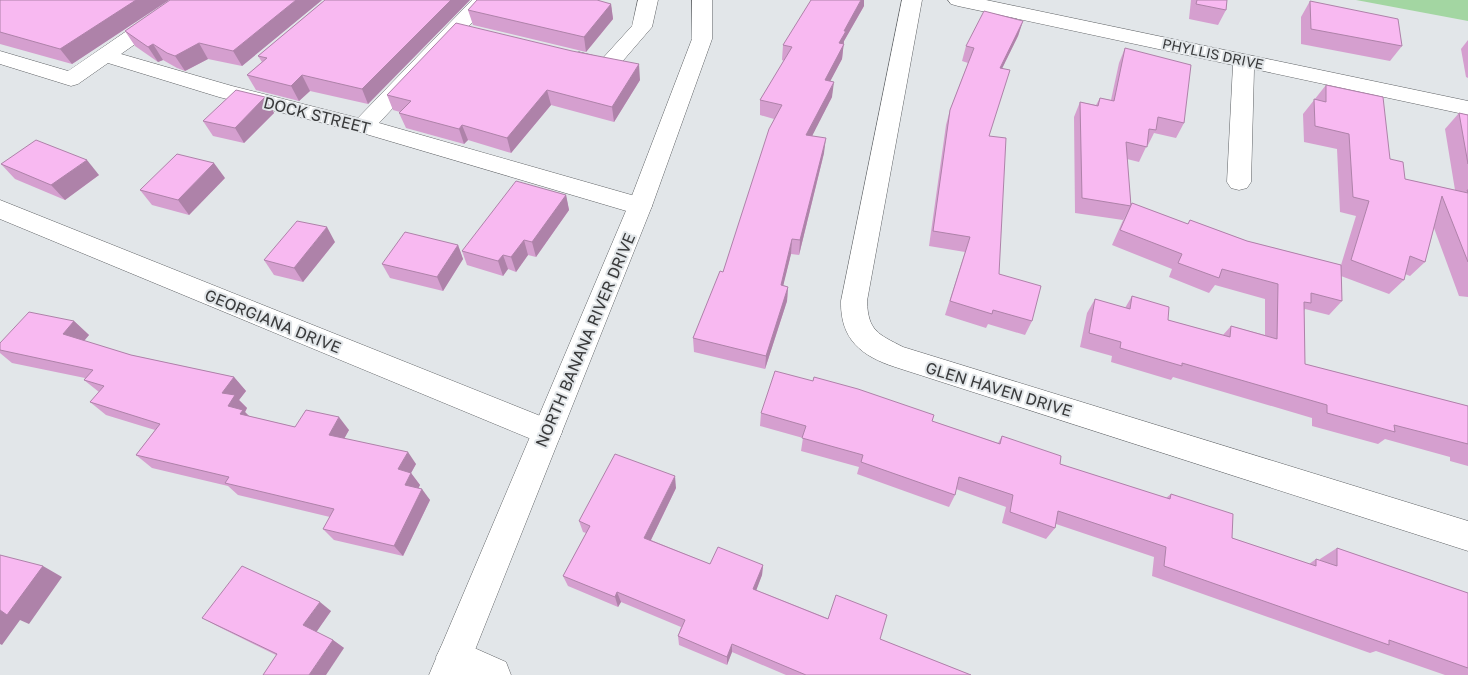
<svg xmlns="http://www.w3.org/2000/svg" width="1468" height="675" font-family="'Golos Text',sans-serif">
<rect width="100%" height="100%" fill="#e2e6e9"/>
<polygon fill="#a3d6a2" points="1356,0 1468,0 1468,21"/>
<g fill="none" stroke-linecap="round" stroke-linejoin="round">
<defs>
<g id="minor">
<polygon points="172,0 195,0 192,4 121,54 232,86 358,118 472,0 493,0 379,123 649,200 652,206 649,212 640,215 359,132 219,97 108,63 78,84 71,86 0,64 0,51 68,71"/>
<polygon points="638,0 658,0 652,27 615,70 608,71 572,62 569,58 572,54 579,52 603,58 632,26"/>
<path d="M902,0h20l-55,301c1,30 11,33 36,46l565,174v30l-573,-184c-34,-11 -55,-28 -54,-66z"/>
<polygon points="948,0 986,0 1468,101 1468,115 1254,69 1251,182 1247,188 1239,190 1231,188 1227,182 1233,65 958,6 951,4"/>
<polygon points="0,200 558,423 562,432 558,441 547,445 536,441 0,219"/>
<polygon points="454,639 506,662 511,675 453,675 442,669 436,657 442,645"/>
</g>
<polygon id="tertiary" points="692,0 712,0 712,39 652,206 465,675 429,675 628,206 692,39"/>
</defs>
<use href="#minor" stroke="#606366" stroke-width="1"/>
<use href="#tertiary" stroke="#606366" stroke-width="1"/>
<use href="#minor" fill="#fff" fill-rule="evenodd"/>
<use href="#tertiary" fill="#fff" fill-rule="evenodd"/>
</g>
<g fill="#d59fcf">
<polygon points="0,0 169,0 72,64 0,44"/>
<polygon points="322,0 242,66 208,59 185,71 177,68 163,60 158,62 135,46 125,31"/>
<polygon points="325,0 470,0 368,104 310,91 299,101 256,90 247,75 262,62 258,56"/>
<polygon points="1191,0 1227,0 1226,10 1218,25 1189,19"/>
<polygon points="599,1 611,4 613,19 586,52 473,25 468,10"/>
<polygon points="1310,1 1402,46 1390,61 1301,44 1301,17"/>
<polygon points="864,6 844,41 842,59 830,81 832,97 812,135 824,153 799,255 791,254 783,285 788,287 787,301 765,369 694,352 693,338 723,272 774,119 760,115 760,100 784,61 782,60 783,45"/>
<polygon points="1023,21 1018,36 1002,68 989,136 999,274 1032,321 1025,335 988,324 986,328 945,315 965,252 929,246 946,125 950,110 968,63 962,61 966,46"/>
<polygon points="1468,40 1468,78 1466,77 1461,49"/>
<polygon points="1125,48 1184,123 1176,138 1154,133 1148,145 1147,145 1139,162 1127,159 1131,206 1123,220 1075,213 1074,117 1080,102 1096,105 1100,98 1111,100 1119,63"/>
<polygon points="640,80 614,122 551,105 511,153 468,140 464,144 406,128 399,113 400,112 393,110 387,95"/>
<polygon points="1326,85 1390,159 1405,179 1455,190 1445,129 1459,113 1468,115 1468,297 1459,296 1434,228 1425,262 1410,276 1405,274 1404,280 1389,294 1341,276 1342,301 1329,315 1305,309 1304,311 1305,364 1468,406 1468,466 1450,461 1450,457 1385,439 1378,444 1312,426 1312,418 1173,377 1171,380 1111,362 1112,356 1080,347 1087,313 1095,299 1125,308 1132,296 1168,320 1223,335 1231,326 1265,335 1265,299 1215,285 1209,293 1169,277 1172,269 1112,245 1124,218 1132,203 1188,224 1190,220 1247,241 1341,265 1356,216 1340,212 1337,149 1304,142 1303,114"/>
<polygon points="265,97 274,113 244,143 213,136 203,121"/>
<polygon points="1,164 99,175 65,200 15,179"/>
<polygon points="225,178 189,215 152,205 140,190"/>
<polygon points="566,195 569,210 536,257 528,255 516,272 508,269 503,276 467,265 462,251"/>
<polygon points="335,242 303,282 274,275 264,260"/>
<polygon points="458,245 463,259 443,291 390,278 382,264"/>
<polygon points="74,321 89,335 84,341 131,355 234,377 246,391 239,400 247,408 245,412 249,416 295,427 349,430 344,438 416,464 411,473 420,485 418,488 430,500 403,556 334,540 323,529 330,517 238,495 228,486 152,468 136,455 155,430 106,415 90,402 99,392 84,380 85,378 12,363 0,353 0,343"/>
<polygon points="761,413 932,421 998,443 1002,436 1060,464 1166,498 1171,494 1232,538 1309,564 1316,559 1320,560 1320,559 1337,548 1468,593 1468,675 1445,675 1376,651 1370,653 1152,576 1154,557 1056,524 1055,528 1046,539 1002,523 1006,507 956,489 955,495 949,507 857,474 859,467 801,451 803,438 760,426"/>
<polygon points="676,488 651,540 710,564 763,565 762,575 756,590 971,675 786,675 732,652 727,665 679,645 678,636 681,627 621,602 618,607 568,586 563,576 586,533 583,532 579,521"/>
<polygon points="331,611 316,632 333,640 344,648 276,655 217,626 202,618"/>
</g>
<g fill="#ae82a9">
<polygon points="136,0 169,0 72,64 60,49"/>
<polygon points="296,0 322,0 242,66 233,51"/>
<polygon points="451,0 470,0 368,104 362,89"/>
<polygon points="861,0 864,0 864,6 844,41 842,59 823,95 825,80 844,31"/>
<polygon points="611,4 613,19 586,52 584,37"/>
<polygon points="1023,21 1018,36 995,83 1000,68"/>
<polygon points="199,43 208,59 185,71 175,56"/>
<polygon points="153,44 163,60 158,62 148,47"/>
<polygon points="639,64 640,80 614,122 612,107"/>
<polygon points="302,75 310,91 299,101 291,86"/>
<polygon points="834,82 832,97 805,150 806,135"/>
<polygon points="547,90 551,105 511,153 507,138"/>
<polygon points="265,97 274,113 244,143 235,128"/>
<polygon points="462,125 468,140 464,144 459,129"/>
<polygon points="826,138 824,153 799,255 800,240"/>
<polygon points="87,160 99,175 65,200 51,185"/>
<polygon points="214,163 225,178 189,215 178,200"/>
<polygon points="566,195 569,210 536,257 532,242"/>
<polygon points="327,227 335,242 303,282 294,268"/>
<polygon points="792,239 791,254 780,299 781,285"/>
<polygon points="524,240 528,255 516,272 511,257"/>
<polygon points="458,245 463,259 443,291 437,277"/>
<polygon points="503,255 508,269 503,276 498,261"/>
<polygon points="788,287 787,301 765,369 766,356"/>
<polygon points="74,321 89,335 78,348 63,334"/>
<polygon points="234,377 246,391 239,400 247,408 245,412 255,422 252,427 228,406 222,393"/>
<polygon points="339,417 349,430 339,448 329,435"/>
<polygon points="408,452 416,464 411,473 420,485 414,497 405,485 398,469"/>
<polygon points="675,476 676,488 647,548 644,538"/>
<polygon points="422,489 430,500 403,556 394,546"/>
<polygon points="763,565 762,575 753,599 753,589"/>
<polygon points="43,566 62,577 29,624 20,620 2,645 0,644 0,610"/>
<polygon points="617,592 621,602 618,607 615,597"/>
<polygon points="320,602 331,611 315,634 303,625"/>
<polygon points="333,640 344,648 326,675 309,675"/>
<polygon points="732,644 732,652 727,665 727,657"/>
</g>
<g fill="#f8b9f1" stroke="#ae82a9">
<polygon points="0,0 136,0 60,49 0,32"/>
<polygon points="170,0 296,0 233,51 199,43 175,56 167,53 153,44 148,47 125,31"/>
<polygon points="325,0 451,0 362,89 302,75 291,86 247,75 267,58 258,56"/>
<polygon points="477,0 597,0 611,4 584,37 468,10"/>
<polygon points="811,0 861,0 844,31 846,31 839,43 844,44 825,80 834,82 806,135 826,138 800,240 792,239 781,285 788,287 766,356 693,338 720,271 723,272 769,129 782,105 760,100 792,47 783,45"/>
<polygon points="1197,0 1227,0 1226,10 1196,4"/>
<polygon points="1310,1 1398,19 1402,46 1311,29"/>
<polygon points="984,11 1023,21 1000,68 1010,70 989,136 1006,138 999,274 1041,286 1032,321 993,310 992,314 950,301 970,237 933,231 950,110 974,48 966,46"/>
<polygon points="456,23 572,51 639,64 612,107 547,90 507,138 462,125 459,129 399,113 411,101 387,95"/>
<polygon points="1125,48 1191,65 1184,123 1158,117 1156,130 1149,129 1147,147 1126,142 1131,206 1082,198 1080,102 1098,106 1100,98 1114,101"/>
<polygon points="1326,85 1383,97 1390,159 1403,162 1405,179 1468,193 1467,190 1468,190 1468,262 1442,196 1425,262 1410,256 1404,280 1351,260 1369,201 1353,197 1349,134 1315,126 1314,99 1326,102"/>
<polygon points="236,90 265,97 235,128 203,121"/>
<polygon points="1459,113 1468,115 1468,164"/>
<polygon points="36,140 87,160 51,185 1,164"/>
<polygon points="177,154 214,163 178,200 140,190"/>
<polygon points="516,181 566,195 532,242 524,240 511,257 503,255 498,261 462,251"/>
<polygon points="1132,203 1188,224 1190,220 1247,241 1341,265 1342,301 1311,293 1311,303 1304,302 1305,364 1468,406 1468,444 1394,425 1395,432 1327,413 1327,405 1182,363 1182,366 1120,348 1121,342 1089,333 1095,299 1130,309 1132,296 1169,307 1168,320 1230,337 1231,326 1277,339 1278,284 1222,269 1219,278 1178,263 1182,254 1120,230"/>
<polygon points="297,221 327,227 294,268 264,260"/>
<polygon points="405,232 458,245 437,277 382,264"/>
<polygon points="29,312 74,321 63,334 131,355 234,377 222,393 235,395 228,406 243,410 240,414 295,427 306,410 339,417 329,435 408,452 398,469 411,473 405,485 422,489 394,546 323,529 334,509 225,483 229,477 136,455 160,424 90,402 104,386 84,380 93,370 0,350 0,343"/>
<polygon points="775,371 813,381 814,377 858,389 934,415 932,421 1000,444 1002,436 1061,456 1060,464 1170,499 1171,494 1233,514 1232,538 1316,566 1316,559 1337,566 1337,548 1468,593 1468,668 1389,640 1389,645 1164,566 1166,547 1058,511 1055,528 1010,512 1013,495 959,477 955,495 861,462 863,455 802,438 806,426 761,413"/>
<polygon points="615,454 675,476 644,538 710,564 718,547 763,565 753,589 828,619 836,595 887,615 880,639 971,675 806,675 732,644 727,657 678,636 685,620 617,592 615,597 563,576 590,526 579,521"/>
<polygon points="0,555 43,566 7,615 0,610"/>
<polygon points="242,566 320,602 303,625 333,640 309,675 263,675 277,654 202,618"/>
</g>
<g text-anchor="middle" stroke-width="4" stroke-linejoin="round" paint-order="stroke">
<g font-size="14" fill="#393a3b" stroke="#e2e6e9">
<text transform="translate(1213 54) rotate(12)" y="5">PHYLLIS DRIVE</text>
</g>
<g font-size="16" fill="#393a3b" stroke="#e2e6e9">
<text transform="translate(317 115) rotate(14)" y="6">DOCK STREET</text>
<text transform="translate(273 321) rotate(22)" y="6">GEORGIANA DRIVE</text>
<text transform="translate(585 340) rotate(-67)" y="6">NORTH BANANA RIVER DRIVE</text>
<text transform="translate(999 389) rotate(17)" y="6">GLEN HAVEN DRIVE</text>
</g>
</g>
</svg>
